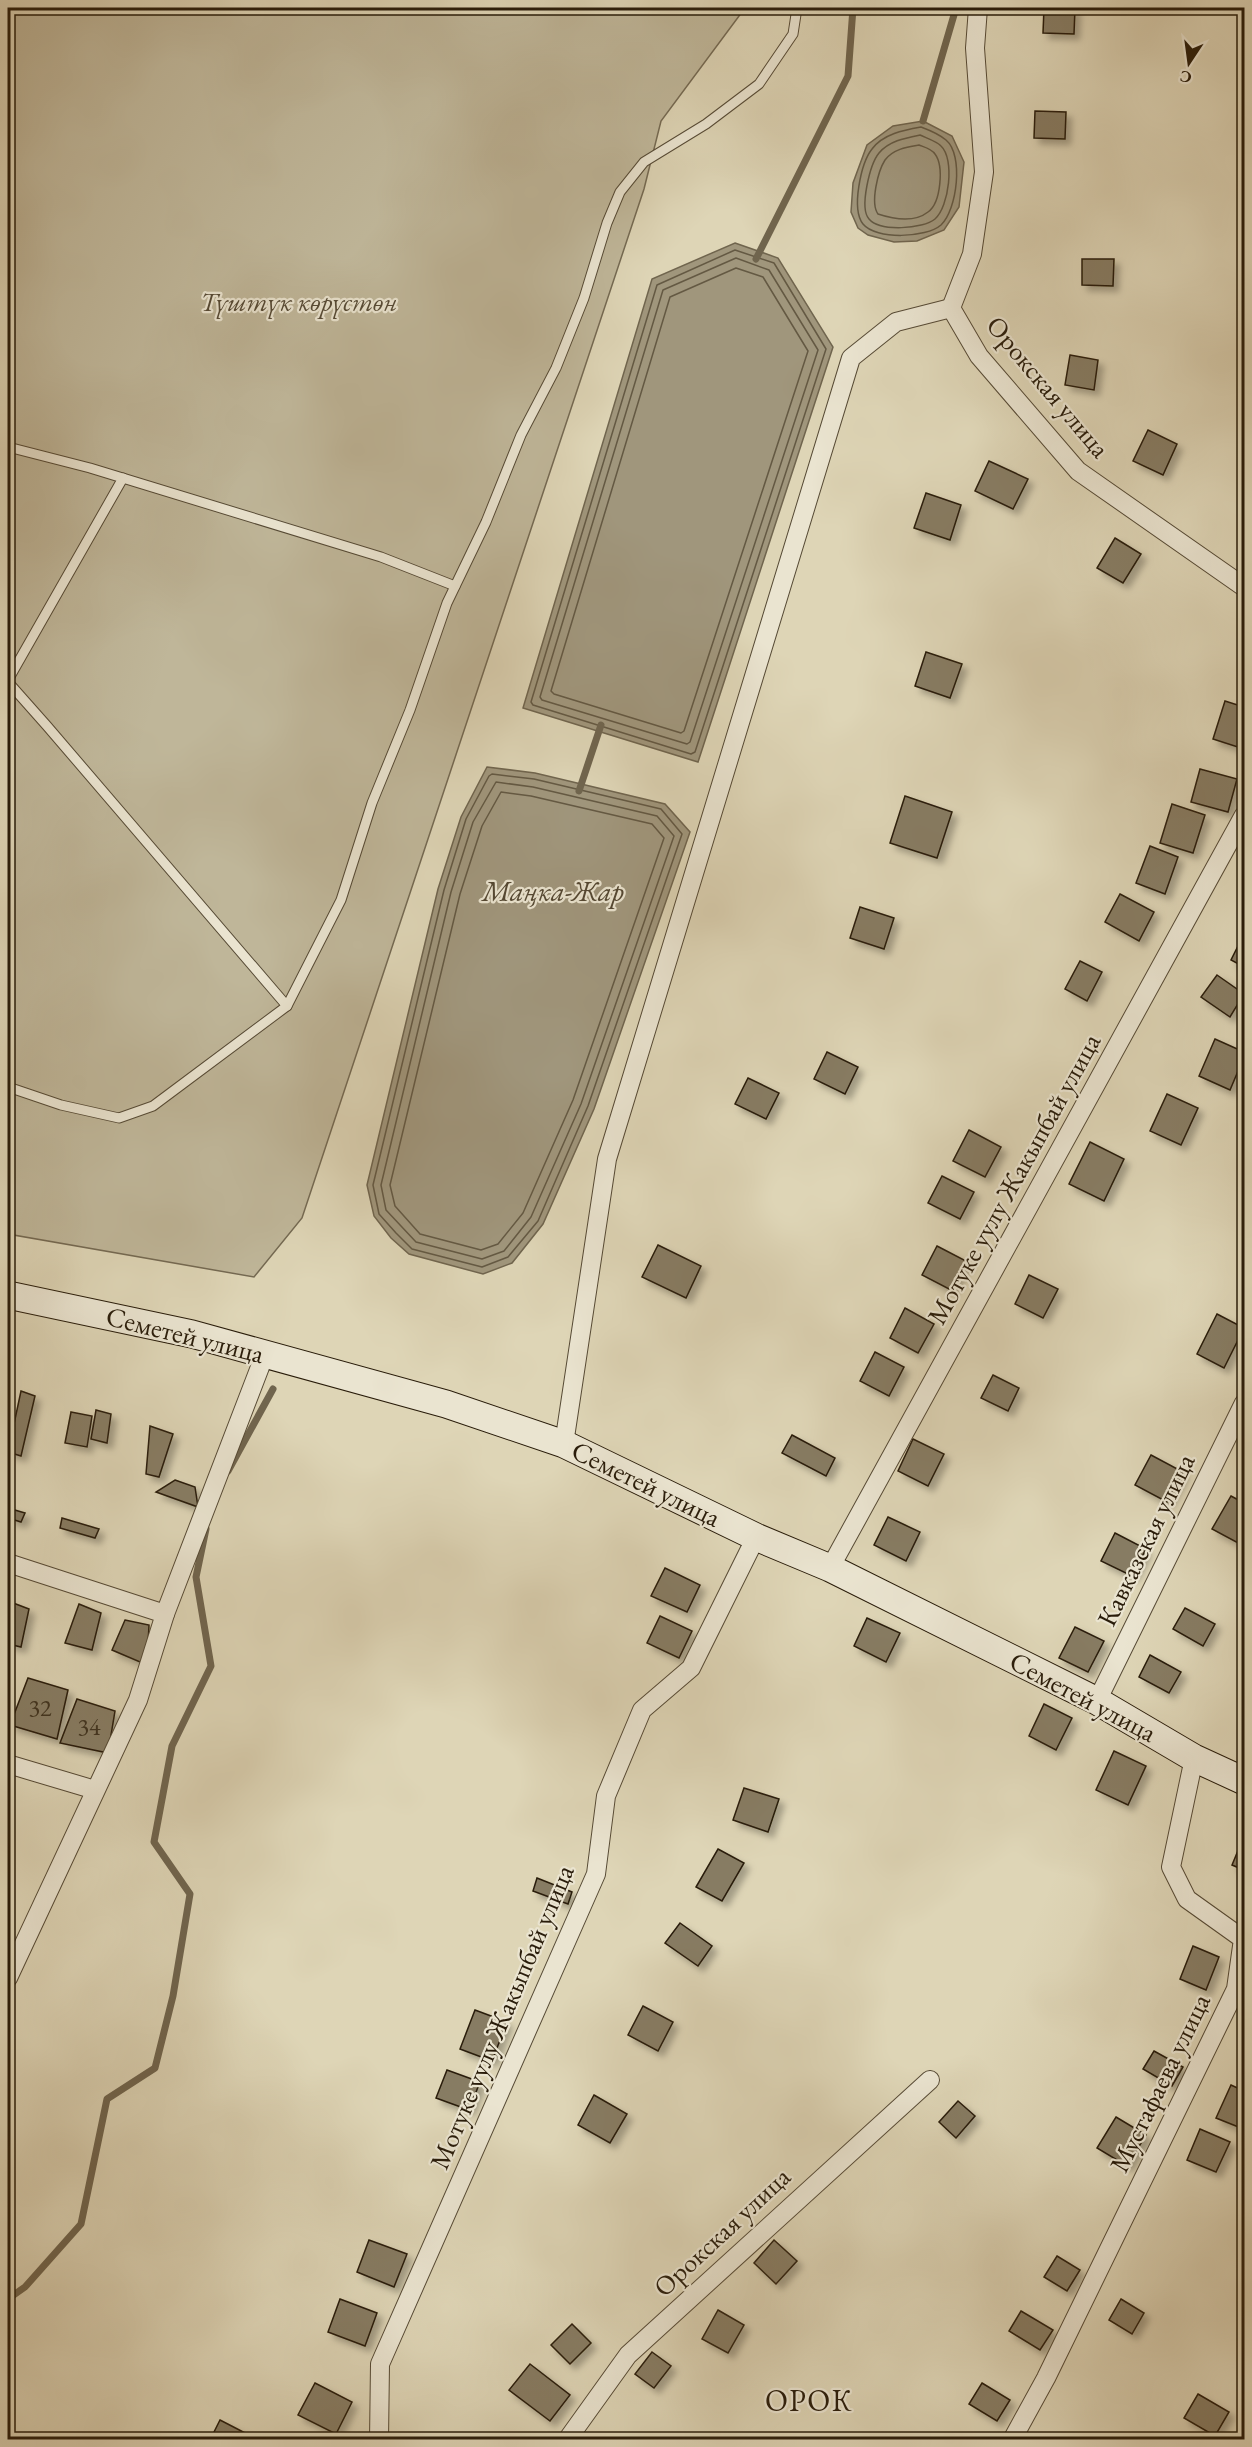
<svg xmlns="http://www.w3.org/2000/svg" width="1252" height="2447" font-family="'EB Garamond',serif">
<defs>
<filter id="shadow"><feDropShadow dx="5.5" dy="5.5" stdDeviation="3" flood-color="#0004"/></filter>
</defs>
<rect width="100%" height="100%" fill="#ded5b6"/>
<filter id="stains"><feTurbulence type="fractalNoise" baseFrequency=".00333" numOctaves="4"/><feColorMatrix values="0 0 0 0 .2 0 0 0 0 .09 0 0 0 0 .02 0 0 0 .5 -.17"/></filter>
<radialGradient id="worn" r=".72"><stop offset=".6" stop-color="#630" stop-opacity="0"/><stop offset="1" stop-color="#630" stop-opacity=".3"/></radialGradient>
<polygon fill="#bfb699" stroke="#746952" stroke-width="1.5" points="8,8 745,8 661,121 644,189 302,1218 254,1277 8,1234"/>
<g fill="#a0967c" stroke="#70654e" stroke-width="1.5">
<polygon points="923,121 952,136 964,162 959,207 944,230 917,241 894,242 868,235 858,228 851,212 853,183 867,145 893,126"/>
<polygon points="735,243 778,258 833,347 698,762 523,708 652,279"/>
<polygon points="487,767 535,773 665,804 690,832 594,1109 543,1224 512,1263 483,1274 409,1254 391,1238 374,1216 367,1185 438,889 461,817"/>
</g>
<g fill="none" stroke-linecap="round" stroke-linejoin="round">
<g stroke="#645943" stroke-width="1.5">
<path d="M921,127c8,3 18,7 25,13 18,15 11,70 -5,85 -15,13 -65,15 -78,-1 -12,-15 -2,-61 9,-75 11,-15 32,-19 49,-22z"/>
<path d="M920,135c6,3 16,6 21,11 14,13 8,61 -6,73 -12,10 -55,13 -66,0 -10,-11 1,-55 10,-66 10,-12 26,-15 41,-18z"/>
<path d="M919,145c5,2 13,4 16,9 9,12 6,49 -7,58 -14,11 -35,7 -50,2 -8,-11 0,-43 7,-54 8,-11 22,-13 34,-15z"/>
<polygon points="735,250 774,263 826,349 695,752 691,754 533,705 531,702 657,285"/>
<polygon points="736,258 769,270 818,350 690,742 687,744 542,700 540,697 663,290"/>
<polygon points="736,268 763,277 808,351 684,731 681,733 554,694 551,691 670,297"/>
<polygon points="492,774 534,779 661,809 682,834 588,1106 538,1221 508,1257 482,1267 412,1249 396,1233 379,1214 373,1185 444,890 466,819 489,776"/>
<polygon points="496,782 533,787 657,816 674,836 581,1104 531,1217 504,1251 482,1259 416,1242 386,1210 381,1185 451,892 473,822"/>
<polygon points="501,792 531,796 652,824 664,838 573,1100 523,1213 498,1244 481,1250 420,1234 395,1206 390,1185 460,894 482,826"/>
</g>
<g stroke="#70654e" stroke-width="7">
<polyline points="923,121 956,8"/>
<polyline points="756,259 848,76 853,8"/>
<polyline points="579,791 601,725"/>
<polyline points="228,1471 273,1389"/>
<polyline points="8,2299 25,2287 81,2224 107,2099 155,2068 173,1996 190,1894 154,1842 172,1746 211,1666 196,1577 206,1529"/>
</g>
</g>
<g fill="#877c63" stroke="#291c0a" stroke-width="1.5" filter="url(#shadow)">
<polygon points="1044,8 1075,8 1074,34 1043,33"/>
<polygon points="1035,111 1066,112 1065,139 1034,138"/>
<polygon points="1082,259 1114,259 1113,286 1082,285"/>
<polygon points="1070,355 1098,360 1094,390 1065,385"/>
<polygon points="1148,430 1177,444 1163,475 1133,461"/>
<polygon points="989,461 1028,479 1013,509 975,491"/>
<polygon points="926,493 961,505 950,540 914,528"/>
<polygon points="1115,538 1141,554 1123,583 1097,568"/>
<polygon points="926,652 962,664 950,698 915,686"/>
<polygon points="1225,701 1244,707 1244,749 1213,739"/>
<polygon points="1200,769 1237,779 1228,812 1191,802"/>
<polygon points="905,796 952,812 937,858 890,843"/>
<polygon points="1172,804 1205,815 1193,853 1160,843"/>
<polygon points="1150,846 1178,857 1165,894 1136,883"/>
<polygon points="1120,894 1154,912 1139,941 1105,922"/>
<polygon points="860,907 894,918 884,949 850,938"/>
<polygon points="1244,934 1244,967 1231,960"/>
<polygon points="1080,961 1102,972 1087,1001 1065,989"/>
<polygon points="1217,975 1244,994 1230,1017 1201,997"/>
<polygon points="1215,1039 1244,1052 1244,1057 1230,1090 1199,1076"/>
<polygon points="827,1052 858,1067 845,1094 814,1079"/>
<polygon points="748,1078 779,1093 766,1119 735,1104"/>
<polygon points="1167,1094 1198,1108 1181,1145 1150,1131"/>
<polygon points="969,1130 1001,1147 985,1177 953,1161"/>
<polygon points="1090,1142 1124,1159 1104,1201 1069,1184"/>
<polygon points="942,1176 974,1192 960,1219 928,1203"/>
<polygon points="658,1245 701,1266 686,1298 642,1277"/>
<polygon points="937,1246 966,1261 951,1290 922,1275"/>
<polygon points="1029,1275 1058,1289 1043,1318 1015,1304"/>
<polygon points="905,1308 934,1324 918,1353 890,1338"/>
<polygon points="1217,1314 1244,1328 1224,1368 1197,1354"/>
<polygon points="875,1352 904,1367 889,1396 860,1381"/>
<polygon points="993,1375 1019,1388 1008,1411 981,1398"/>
<polygon points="21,1391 35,1396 21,1456 8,1452"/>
<polygon points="96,1410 111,1414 107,1443 91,1439"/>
<polygon points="71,1412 92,1416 87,1447 65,1443"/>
<polygon points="150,1426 173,1434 159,1477 146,1474"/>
<polygon points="792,1435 835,1458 826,1476 782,1453"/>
<polygon points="913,1439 944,1454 928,1486 898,1471"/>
<polygon points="1151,1455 1183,1472 1167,1502 1135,1485"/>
<polygon points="175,1480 195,1487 198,1507 156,1492"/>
<polygon points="1231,1496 1244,1503 1244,1536 1240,1544 1212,1529"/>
<polygon points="8,1508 25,1513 21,1522 8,1518"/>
<polygon points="888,1517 920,1532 906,1561 874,1545"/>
<polygon points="62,1518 99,1529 95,1538 60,1528"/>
<polygon points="1115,1533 1146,1549 1132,1576 1101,1561"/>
<polygon points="665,1568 700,1585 687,1612 651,1596"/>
<polygon points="8,1601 29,1609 21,1647 8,1644"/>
<polygon points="79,1604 101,1613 92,1650 65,1643"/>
<polygon points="1185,1608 1215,1624 1203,1646 1173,1629"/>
<polygon points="660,1616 692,1631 679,1658 647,1643"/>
<polygon points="867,1618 900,1633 886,1662 854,1646"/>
<polygon points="125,1620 149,1625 147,1665 112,1650"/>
<polygon points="1075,1627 1104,1641 1088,1672 1059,1658"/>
<polygon points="1150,1655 1181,1672 1169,1693 1139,1677"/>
<polygon points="28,1678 68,1690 57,1739 10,1725"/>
<polygon points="77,1699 115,1711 108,1753 60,1743"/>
<polygon points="1044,1704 1072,1718 1056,1750 1029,1736"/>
<polygon points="1114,1751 1146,1766 1128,1805 1096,1790"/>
<polygon points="744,1788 779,1799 768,1832 733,1820"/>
<polygon points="1244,1836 1244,1870 1232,1865"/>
<polygon points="718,1849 744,1863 722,1901 696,1887"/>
<polygon points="537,1878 572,1892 568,1904 533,1891"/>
<polygon points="680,1923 712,1946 698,1966 665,1943"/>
<polygon points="1193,1946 1219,1957 1206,1990 1180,1979"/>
<polygon points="643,2006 673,2022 658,2051 628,2035"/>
<polygon points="475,2010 507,2022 492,2061 460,2049"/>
<polygon points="1154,2051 1183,2067 1172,2086 1143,2069"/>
<polygon points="447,2070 480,2082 469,2110 436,2098"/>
<polygon points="1231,2085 1244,2091 1244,2121 1241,2128 1216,2118"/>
<polygon points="594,2095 627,2114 610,2143 578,2125"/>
<polygon points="958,2101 975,2116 956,2138 939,2122"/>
<polygon points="1116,2117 1146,2135 1127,2166 1097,2148"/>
<polygon points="1200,2129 1230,2142 1216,2172 1187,2160"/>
<polygon points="369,2240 407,2254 394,2287 357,2272"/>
<polygon points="774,2240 797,2261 776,2284 754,2263"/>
<polygon points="1057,2256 1080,2270 1067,2291 1044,2277"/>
<polygon points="340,2299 377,2313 365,2346 328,2332"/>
<polygon points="1121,2299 1144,2313 1132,2334 1109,2320"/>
<polygon points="718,2310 744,2325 728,2353 702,2339"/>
<polygon points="1021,2311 1053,2330 1040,2350 1009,2331"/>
<polygon points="572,2324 591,2343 570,2364 551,2345"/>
<polygon points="652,2352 671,2366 654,2388 635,2374"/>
<polygon points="530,2364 570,2395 550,2421 509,2390"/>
<polygon points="315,2383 352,2402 336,2434 298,2415"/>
<polygon points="982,2383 1010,2400 997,2421 969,2404"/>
<polygon points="1198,2394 1229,2412 1215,2436 1184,2418"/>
<polygon points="220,2420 253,2437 251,2440 210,2440"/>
</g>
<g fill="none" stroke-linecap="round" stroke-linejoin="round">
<defs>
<g id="lane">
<polyline points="8,447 90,468 381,557 455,586"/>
<polyline points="8,680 123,478"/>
<polyline points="8,682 47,726 287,1006"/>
<polyline points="8,1087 61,1105 119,1118 153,1106 287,1006 341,900 372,803 410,710 447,603 486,522 521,435 556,368 584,298 607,223 620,192 644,162 706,124 759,84 793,34 797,8"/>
</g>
<g id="street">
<polyline points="978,8 975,48 984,172 972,254 951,308 979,356 1078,471 1244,587"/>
<polyline points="564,1444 607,1159 851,358 896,322 951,308"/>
<polyline points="8,1563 165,1614"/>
<polyline points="830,1568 1244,815"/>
<polyline points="1097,1701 1244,1403"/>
<polyline points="8,1764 95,1790"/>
<polyline points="8,1978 138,1700 165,1614 265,1354"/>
<polyline points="379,2440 380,2364 596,1874 606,1796 642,1710 691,1668 756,1537"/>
<polyline points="567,2440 628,2355 930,2080"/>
<polyline points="1012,2440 1046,2378 1236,1989 1243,1939 1187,1899 1171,1867 1194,1758"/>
</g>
<polyline id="secondary" points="8,1295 192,1334 446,1404 564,1444 756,1537 830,1568 1097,1701 1194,1758 1244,1781"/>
</defs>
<use href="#lane" stroke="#564a35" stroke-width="11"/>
<use href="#street" stroke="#564a35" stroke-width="20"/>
<use href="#secondary" stroke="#291c0a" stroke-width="29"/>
<use href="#lane" stroke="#eae4d0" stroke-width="9"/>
<use href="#street" stroke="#eae4d0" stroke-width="18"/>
<use href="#secondary" stroke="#eae4d0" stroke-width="27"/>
</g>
<g text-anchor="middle" stroke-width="4.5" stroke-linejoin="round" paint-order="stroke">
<g font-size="24" fill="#403420">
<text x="40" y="1716">32</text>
<text x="89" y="1735">34</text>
</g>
<g font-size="27" font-style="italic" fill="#564a35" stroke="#eae4d0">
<text x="299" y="311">Түштүк көрүстөн</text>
</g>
<g font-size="27" fill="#291c0a" stroke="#eae4d0">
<text transform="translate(1048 387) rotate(50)" y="9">Орокская улица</text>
<text transform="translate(1014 1179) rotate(-61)" y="9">Мотуке уулу Жакыпбай улица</text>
<text transform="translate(185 1335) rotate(14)" y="9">Семетей улица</text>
<text transform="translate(646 1484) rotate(26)" y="9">Семетей улица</text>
<text transform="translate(1146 1540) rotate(-64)" y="9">Кавказская улица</text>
<text transform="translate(1083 1697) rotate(28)" y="9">Семетей улица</text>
<text transform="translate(502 2017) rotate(-67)" y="9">Мотуке уулу Жакыпбай улица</text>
<text transform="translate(1160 2083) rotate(-64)" y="9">Мустафаева улица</text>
<text transform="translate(722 2232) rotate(-43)" y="9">Орокская улица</text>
</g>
<g font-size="28" font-style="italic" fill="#534732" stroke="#eae4d0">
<text x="553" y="901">Маңка-Жар</text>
</g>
<g font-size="30" letter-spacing="1.5" fill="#291c0a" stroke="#eae4d0">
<text x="809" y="2411">ОРОК</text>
</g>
</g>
<rect width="1252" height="2447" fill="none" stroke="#ded5b6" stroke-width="30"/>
<rect x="9" y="9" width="1234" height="2429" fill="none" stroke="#291c0a" stroke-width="3"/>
<rect x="15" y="15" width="1222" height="2417" fill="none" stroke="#291c0a" stroke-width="1.5"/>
<g transform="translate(1189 63) rotate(193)" stroke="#eae4d0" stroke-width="4.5" paint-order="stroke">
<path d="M0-4.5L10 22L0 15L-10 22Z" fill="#291c0a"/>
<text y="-9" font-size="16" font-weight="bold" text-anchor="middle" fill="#291c0a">С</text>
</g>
<rect width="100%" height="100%" filter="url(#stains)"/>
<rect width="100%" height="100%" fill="url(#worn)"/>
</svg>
